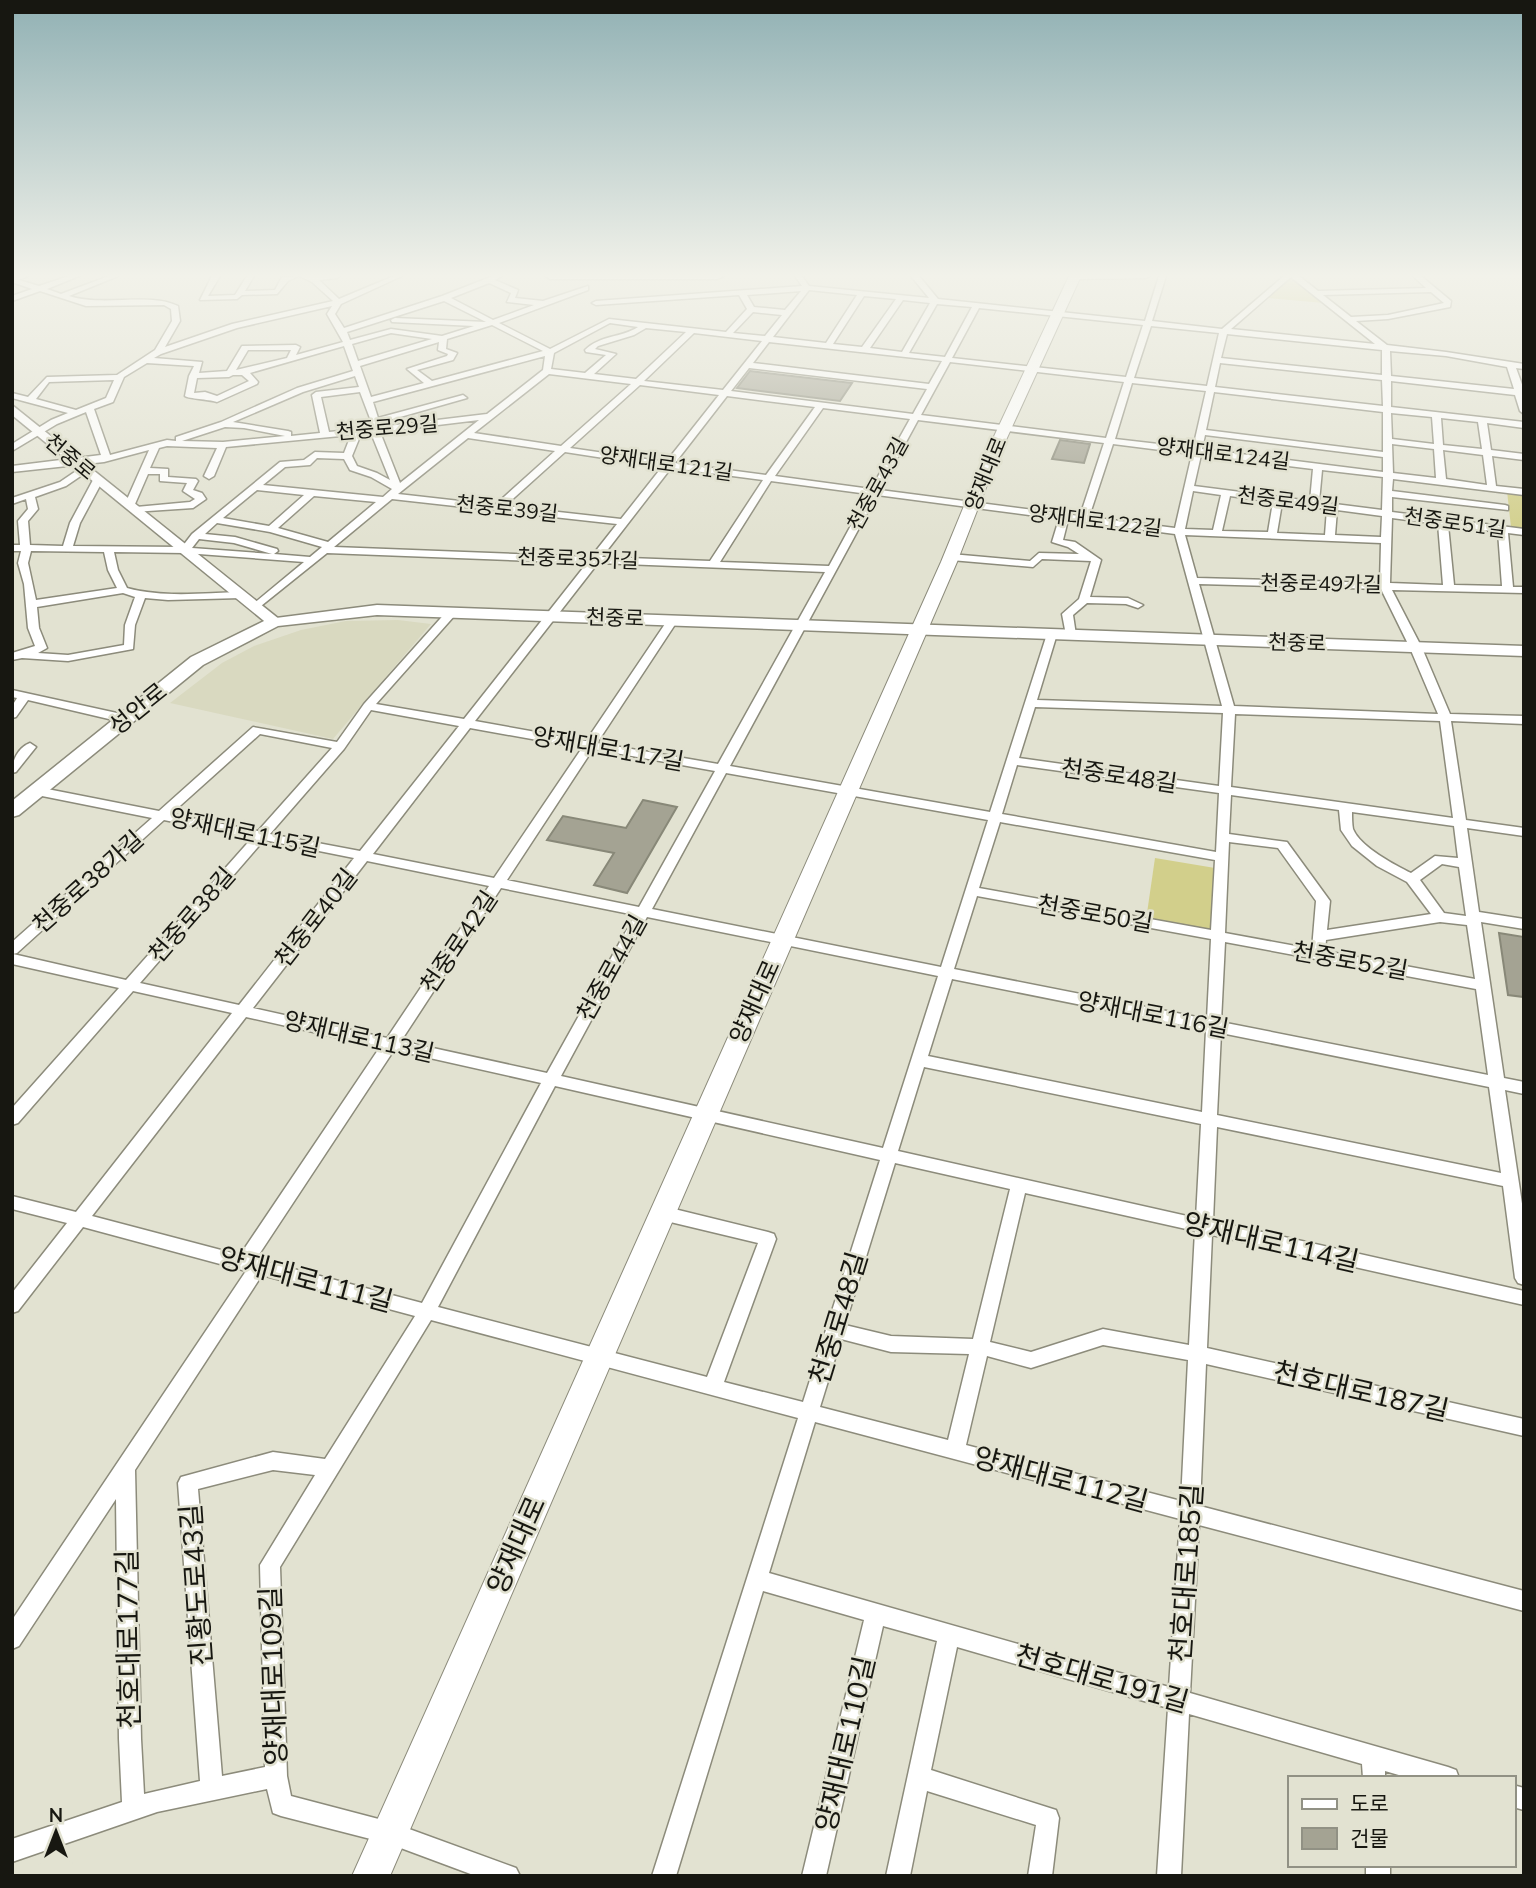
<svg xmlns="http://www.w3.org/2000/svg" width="1536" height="1888" font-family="Mulish,'Noto Sans KR',sans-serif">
<rect width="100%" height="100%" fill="#e2e2d1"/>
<polygon fill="#d9d9c0" points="398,620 431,624 333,739 170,703 222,663 254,646 301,630 346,621"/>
<g fill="#d2cf8b">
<polygon points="1291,276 1324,303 1268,298"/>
<polygon points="1507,491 1524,494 1524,529 1511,527"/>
<polygon points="1155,858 1215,868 1213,932 1146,920"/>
</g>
<g fill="#a4a393" stroke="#888878" stroke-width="2">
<polygon points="750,371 852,383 840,401 737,388"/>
<polygon points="1060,440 1090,444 1084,463 1052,459"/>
<polygon points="643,800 677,807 627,893 594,885 614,853 547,840 563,816 626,828"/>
<polygon points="1499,933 1524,937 1524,997 1508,995"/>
</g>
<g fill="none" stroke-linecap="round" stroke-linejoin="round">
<defs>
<g id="minor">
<path d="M69,276h10l-32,13 14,5 48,-18h9l-49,20c35,11 79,-4 109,10l2,15 -15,26 67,-23 101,-23 -21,-19 -13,-6h41l-3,2 -18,2 20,19 55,-23h8l-61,28 -6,10 9,14 98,-32 51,-20h9l-7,4 23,10 -3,8 28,3 45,-15v4l-89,33 51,26 59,-30 117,13 21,-23 -8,-14 -143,10 -4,-2 4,-2 206,-15 -7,-10h7l7,10 120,12 -18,-22h8l19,23 207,22 14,-45h7l-14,45 70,8 62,-53h15l19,15 108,-3 -13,-12h8l30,25 -1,6 -62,12 -32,2 31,24 59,7 78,12v5l-8,-1 8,22v24l-4,-3 -5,-16 -124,-14v26l133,15v6l-37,-5 4,27 33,4v6l-32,-4 4,30 28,3v6l-131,-16 -1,12 113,14 3,1v4l-116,-13v15l132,17v6l-16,-2 5,54h11v6l-132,-3 30,58 28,66 74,2v8l-73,-3 15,99 58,8v8l-57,-8 12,84 45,7v10l-43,-7 23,156 20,4v12l-19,-4 19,127v68l-6,-2 -3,-5 -12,-92 -286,-59 -4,94 311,70v14l-312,-70 -5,113 317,71v17l-318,-72 -6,142 324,85v20l-325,-86 -9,168 258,74 8,3 3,8h-50l-24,-7v7h-22l-1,-14 -173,-50 -8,162h-24l11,-168 -211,-61 -26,123 125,40 3,8 -7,58h-24l8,-51 -109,-34 -17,85h-24l51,-235 -54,-15 -57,250h-24l62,-256 -101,-29 -87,285h-24l146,-458 -367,-98 -151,247 7,209 4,20 99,26 126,46 4,8h-44l-86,-32 -109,-28 -8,-3 -6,-24 -110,23 -145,50v-23l110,-37 -3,-63 -3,-240 -97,147 -7,3v-29l234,-349 -163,-44 -65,84 -6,2v-20l55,-70 -55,-14v-13l64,16 156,-199 -99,-22 -115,132 -6,2v-17l107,-120 -107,-24v-22l140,-124 -115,-23 -6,-4 6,-4 122,24 94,-84 84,15 27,-38 84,-94h8v4l-80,90 88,15 123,-156 -260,-10 -71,57 -5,-3 1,-2 52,-43 -119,-9 -71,-1 4,18 9,18c37,10 76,5 114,4l5,3 -5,3 -73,2 -23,-2 -10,27 -2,24 -65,12 -46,-3 -10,2v-7l23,-7 -7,-18 -4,-44 -6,-21 3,-12h-9v-6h8l-2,-24 10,-12 -2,-10 -14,5v-6l48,-16 22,-15h6v4l-22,15 -31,11 3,12 -10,12 2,24 33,1 7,-23 23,-43 5,-3 5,3 -23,43 -7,23 109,1 10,-13 88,-72 24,-2 11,-8 29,1 7,-18 -125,12 -12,29 -5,3 -5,-3 13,-28 -50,-2 -8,2 -9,20 18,1v8l28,2 2,2 -5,9 9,3 4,6 -13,9 -60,4 -2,-2 5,-3 54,-5 5,-3 -12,-8 4,-8 -27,-2v-7h-12l-13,30 -8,2 -2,-2 24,-54 -45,12 -92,10v-6l89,-11 -15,-43 -29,12 -45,27v-7l39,-24 17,-7 -56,-15v-5l16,4 19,-20 70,-2 38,-25 17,-29 -1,-12 -7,-4 -78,1 -46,-15 -28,10v-5l20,-7 -20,-7v-4l27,8zM1292,276v2l83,66 -144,-15zM489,283l22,10 -4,9 27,3 -41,15 -42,-22zM809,290l48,5 -31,48 -53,-6zM801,291l-16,19 -31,-3 -7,-12zM1431,292l13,11 -56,12 -37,2 -28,-22zM864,296l32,3 -34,48 -29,-3zM903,300l27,3 -28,49 -32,-4zM444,301l42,21 -91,-4 -4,2 1,2 82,4 -32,10 -51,-7 -41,11 -3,-8zM937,304l35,3 -27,50 -36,-4zM332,306l-5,8 16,28 -47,13 4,-8 -4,-2 -54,1 -15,25 -28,2 3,-11 -48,-4 7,-4 76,-26zM979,308l164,17 -17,52 -174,-19zM753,312l29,3 -17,21 -32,-3zM610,323l28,4c-17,11 -38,8 -53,23l1,2 20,3 -21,18 -34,-4 3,-16zM492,325l51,26 -111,30 -15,-11 36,-10 4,-7 -11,-4 1,-10zM1151,326l68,7 -12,53 -73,-8zM646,328l40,4 -50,47 -42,-5 22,-20 -21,-5 3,-3 36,-11zM391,333l41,6 -74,22 -6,-17zM694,333l68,8 -39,49 -79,-9zM1227,334l155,16v25l-161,-17zM439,342l-1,8 10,4 -1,2 -40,13 17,14 -53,14 -11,-31zM769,342l173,19 -13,23 -176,-21zM344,346l9,25 -56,17 -76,34 -45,15v4l-9,-1 -57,15 -16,-46 19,-7 11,-25 23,-14 47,3 -5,10 -4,20c4,3 23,3 32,6l40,-18 1,-2 -8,-9zM248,350h43l-4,8 -51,12zM1390,351l56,5 61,11 7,22 -123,-13zM545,356l-2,14 -56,44 -108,13v-4l88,-25 -4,-3 -85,23 -5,-16zM950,362l174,20 -18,56 -185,-23zM1220,363l162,17 1,26 -168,-19zM749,368l178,21 -14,25 -182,-23zM549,374l82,10 -70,62 -87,-13zM233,375h9l7,6 -32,15 -12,-4 -11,1 3,-15 32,-1zM355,376l4,11 -43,5 -4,3 8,38 -29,3v-4l-3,-1 -55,-9 70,-30zM114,380l-8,18 -30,12 -40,-11 13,-17zM1132,383l74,8 -13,57 -78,-9zM640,385l79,10 -53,67 -96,-14zM360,392l11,29 -1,7 -41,4 -8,-35zM1214,392l169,20v40l-177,-22zM727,396l88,11 -49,68 -91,-12zM823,408l87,11 -39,70 -96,-13zM1391,413l41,4 2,27 -42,-5zM1441,418l37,4 4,27 -39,-4zM479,420l-79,63 -20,-51zM918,420l186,23 -24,73 -200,-26zM225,427l19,1 41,8 -62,6 -41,-1zM371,433l19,47 -13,-7 -20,-7 -5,-10 9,-22zM1205,435l178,22v15l-181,-23zM468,438l87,13 -60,54 -97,-11zM1113,444l79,10 -17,74 -86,-11zM1392,444l42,5 2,29 -43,-5zM1443,450l40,5 4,30 -41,-6zM565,452l97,15 -41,52 -116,-13zM1201,455l112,14 -3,32 -116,-15zM317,458l27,1 6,11 21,7 21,12 -9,8 -120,-12 22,-18 25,-2zM671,468l92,12 -53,81 -108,-4zM1322,470l61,7 -1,33 -63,-8zM771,481l97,13 -39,72 -109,-4zM257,490l47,5 -35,31 -46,-8zM1193,491l28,4 -8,35 -28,-1zM877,495l182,24 -7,23 16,5 11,7 -40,-1 -9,8 -79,-7 -5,3 5,3 82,7 9,-8 49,2 -12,38 -17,15 4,21 5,3 5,-3 -3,-20 14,-12 39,1 12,4 5,-3 -15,-7 -38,-1 11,-37 -26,-18 -12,-2 5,-20 107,14 47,172 -185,-6 20,-66 -5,-3 -5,3 -57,178 -260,-46zM314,496l62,6 -48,40 -50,-14zM1230,496l43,6 -5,30 -46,-1zM392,499l225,25 -26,33 -257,-10zM1282,503l45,6 -2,26 -48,-2zM1337,510l45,6 -1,21 -46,-2zM1392,518l46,6 5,61 -53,-2zM217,523l53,9 52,15 -12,10 -36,-3 4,-3 -1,-2 -42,-12 -30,-3zM1448,525l50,7 4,54 -48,-1zM1185,535l196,8 -1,40 -183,-5zM199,539l35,4 38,11 -80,-6zM31,551l73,1 4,18 9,18 -81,12 -8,-37zM598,563l227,9 -107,192 -121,-21 81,-123 -5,-3 -4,1 -83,123 -111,-20zM1199,584l182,5 29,59 28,66 -204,-8zM123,593l12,4 -10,28 -1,20 -56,10 -30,-2 9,-5 -8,-20 -2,-21zM1035,707l188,6 -4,73 -200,-28zM371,710l88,16 -99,125 -90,-17 74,-85zM1235,714l205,7 13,97 -222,-31zM470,728l112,20 -88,130 -121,-24zM260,734l72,14 -74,83 -87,-17zM593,749l122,22 -76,136 -132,-27zM1017,765l202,28 -3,59 -214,-38zM726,773l262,47 -47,147 -289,-58zM1231,795l108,15 2,20 11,16 25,20 30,16 24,32 -104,16 3,-29 -43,-59 -58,-8zM1352,812l102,14 4,32 -23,-2 -24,17c-16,-8 -51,-26 -58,-44 -1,-5 -1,-12 -1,-17zM164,820l88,18 -126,142 -113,-26 4,-1zM1000,822l215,38 -4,70 -232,-42zM264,840l90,18 -115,147 -99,-22zM1229,842l49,6 38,53 -4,48 -87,-16zM367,861l122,25 -102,152 -134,-30zM1442,864l17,3 7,49 -22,-3 -24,-33zM501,888l134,27 -88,158 -146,-32zM977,896l234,43 -4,80 -253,-50zM647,917l291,59 -55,172 -322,-72zM1440,922l27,3 8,54 -150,-28 1,-11zM1225,942l251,47 12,86 -267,-53zM952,979l254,51 -4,82 -274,-56zM246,1017l134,30 -140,208 -148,-39zM1221,1033l268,54 12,86 -284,-58zM394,1050l147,33 -119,220 -166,-44zM924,1067l277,57 -5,94 -298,-67zM555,1086l325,74 -77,242 -79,-20 52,-143 -2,-5 -6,-2 -106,-26 -6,2 -2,5 2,5 6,2 96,23 -51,134 -269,-70zM895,1163l115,26 -37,150 -82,-3 -46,-11zM1025,1193l170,38 -6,114 -86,-16 -72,23 -41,-10zM262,1275l153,41 -90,143 -52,-7 -92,25 -3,6 22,298 -56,13 -3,-55 -6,-269zM841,1339l50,13 78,2 -21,86 -128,-33zM1103,1345l85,15 -7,141 -215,-56 21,-89 44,12zM815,1422l365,97 -11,168 -400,-114zM273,1470l42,5 -55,90 5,202 -43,9 -24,-287z"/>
<polygon points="212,276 220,276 208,296 235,295 247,276 254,276 245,291 275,290 282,277 298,276 288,281 277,294 242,295 237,299 200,300"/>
<polygon points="1072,276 1150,276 1146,278 1075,279"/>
<polygon points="12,690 126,715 132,719 126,723 28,700 16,717 12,718 12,706 17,698 12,697"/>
<path d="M30,743l6,4 -20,25 -4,1c0,-13 6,-25 18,-30z"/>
<polygon points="1513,1785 1524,1788 1524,1810 1513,1807"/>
<rect x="1366" y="1865" width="24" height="11"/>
</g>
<g id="tertiary">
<polygon points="545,276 723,276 718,279 550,279"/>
<polygon points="12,405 279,619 281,622 279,625 269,625 12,415"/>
</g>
<g id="secondary">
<polygon points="12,276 28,276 12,282"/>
<polygon points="377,605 1524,646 1524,656 377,615 278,626 203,665 19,815 12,817 12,801 191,657 268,619"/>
</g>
<polygon id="primary" points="1069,276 1081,276 996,462 957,562 390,1876 352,1876 941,562 982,462"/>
</defs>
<use href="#minor" stroke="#8c8b7b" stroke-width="3"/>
<use href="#tertiary" stroke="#8c8b7b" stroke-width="3"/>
<use href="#secondary" stroke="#8c8b7b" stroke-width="3"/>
<use href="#primary" stroke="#8c8b7b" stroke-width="2"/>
<use href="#minor" fill="#fff" fill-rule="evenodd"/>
<use href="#tertiary" fill="#fff" fill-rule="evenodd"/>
<use href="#secondary" fill="#fff" fill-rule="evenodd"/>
<use href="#primary" fill="#fff" fill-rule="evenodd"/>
</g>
<linearGradient id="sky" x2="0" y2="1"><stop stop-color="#91b1b4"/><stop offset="0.51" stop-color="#f2f2ea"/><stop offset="1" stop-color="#f2f2ea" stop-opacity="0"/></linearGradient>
<rect width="1536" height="540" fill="url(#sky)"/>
<g text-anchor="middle" stroke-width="5" stroke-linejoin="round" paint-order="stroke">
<g font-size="21" fill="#171711" stroke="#e2e2d1">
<text transform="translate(387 428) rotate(-5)" y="7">천중로29길</text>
<text transform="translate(1223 454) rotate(7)" y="7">양재대로124길</text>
<text transform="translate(70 457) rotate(40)" y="7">천중로</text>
<text transform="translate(666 464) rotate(8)" y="7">양재대로121길</text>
<text transform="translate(986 474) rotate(-68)" y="7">양재대로</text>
<text transform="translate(878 484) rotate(-61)" y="7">천중로43길</text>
<text transform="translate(1288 501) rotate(7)" y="7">천중로49길</text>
<text transform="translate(507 509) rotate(6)" y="7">천중로39길</text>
<text transform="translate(1095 521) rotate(7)" y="7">양재대로122길</text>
<text transform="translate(1455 523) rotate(8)" y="7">천중로51길</text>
<text transform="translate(578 559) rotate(2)" y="7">천중로35가길</text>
<text transform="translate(1321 584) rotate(1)" y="7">천중로49가길</text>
<text transform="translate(615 618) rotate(2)" y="7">천중로</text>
<text transform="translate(1297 643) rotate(2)" y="7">천중로</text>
</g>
<g font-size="24" fill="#171711" stroke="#e2e2d1">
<text transform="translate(138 709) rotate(-39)" y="8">성안로</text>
<text transform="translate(608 749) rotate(10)" y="8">양재대로117길</text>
<text transform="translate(1119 776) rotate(8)" y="8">천중로48길</text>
<text transform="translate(245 833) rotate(12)" y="8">양재대로115길</text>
<text transform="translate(88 882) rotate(-42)" y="8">천중로38가길</text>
<text transform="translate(1095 914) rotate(10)" y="8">천중로50길</text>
<text transform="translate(192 915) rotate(-49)" y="8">천중로38길</text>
<text transform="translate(316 918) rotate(-52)" y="8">천중로40길</text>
<text transform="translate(459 942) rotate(-56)" y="8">천중로42길</text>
<text transform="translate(1350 961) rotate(10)" y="8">천중로52길</text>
<text transform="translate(612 968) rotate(-61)" y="8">천중로44길</text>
<text transform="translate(755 1002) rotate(-66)" y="8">양재대로</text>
<text transform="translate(1153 1015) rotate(11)" y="8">양재대로116길</text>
<text transform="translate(359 1037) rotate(13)" y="8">양재대로113길</text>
</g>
<g font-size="28" fill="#171711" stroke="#e2e2d1">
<text transform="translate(1271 1242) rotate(13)" y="10">양재대로114길</text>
<text transform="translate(306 1279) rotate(15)" y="10">양재대로111길</text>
<text transform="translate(838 1318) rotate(-73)" y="10">천중로48길</text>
<text transform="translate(1361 1391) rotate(13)" y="10">천호대로187길</text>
<text transform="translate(1061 1479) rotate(15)" y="10">양재대로112길</text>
<text transform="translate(516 1545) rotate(-66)" y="10">양재대로</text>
<text transform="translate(1186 1573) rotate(-86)" y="10">천호대로185길</text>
<text transform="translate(196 1585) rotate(-94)" y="10">진황도로43길</text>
<text transform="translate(128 1639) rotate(-91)" y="10">천호대로177길</text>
<text transform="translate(273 1676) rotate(-92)" y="10">양재대로109길</text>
<text transform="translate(1102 1678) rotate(16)" y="10">천호대로191길</text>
<text transform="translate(845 1744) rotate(-77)" y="10">양재대로110길</text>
</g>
</g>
<rect width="1536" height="1888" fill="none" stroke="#171711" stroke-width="28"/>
<rect x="1288" y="1776" width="228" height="91" fill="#e2e2d1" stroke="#919184" stroke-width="2"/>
<rect x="1302" y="1799" width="35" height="10" fill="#ffffff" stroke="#919184" stroke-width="2"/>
<text x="1350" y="1811" font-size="21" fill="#171711">도로</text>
<rect x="1302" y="1828" width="35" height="21" fill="#a4a393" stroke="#919184" stroke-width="2"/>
<text x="1350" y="1846" font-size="21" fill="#171711">건물</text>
<g transform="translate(56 1832)" stroke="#e2e2d1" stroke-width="5" paint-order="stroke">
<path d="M0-5L12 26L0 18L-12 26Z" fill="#171711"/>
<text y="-10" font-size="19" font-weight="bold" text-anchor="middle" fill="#171711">N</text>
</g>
</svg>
